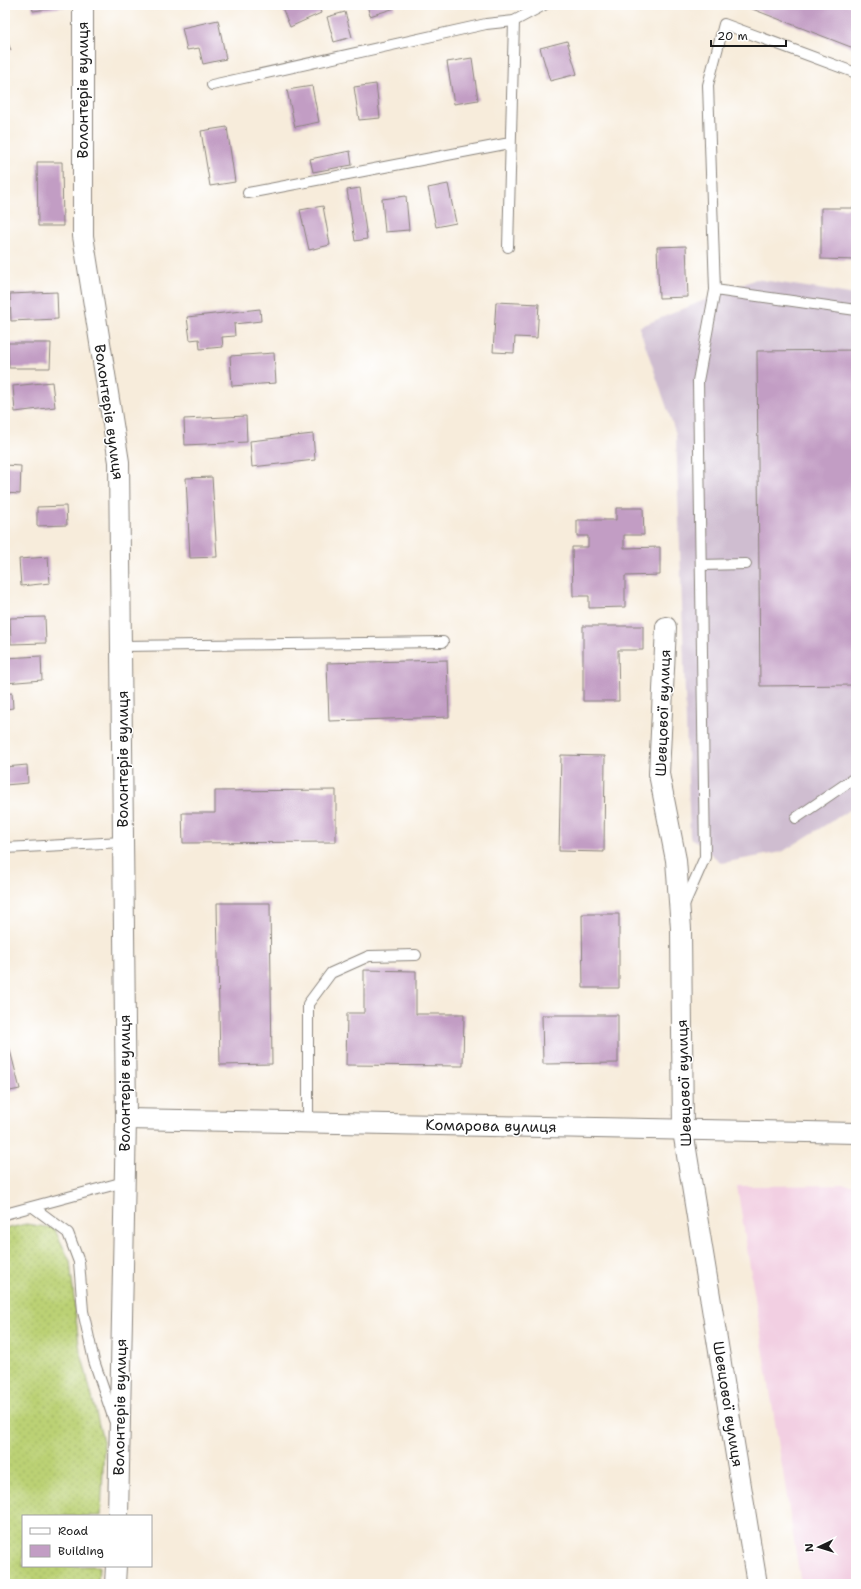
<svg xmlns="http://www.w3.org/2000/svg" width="861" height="1589" font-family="'Shantell Sans',sans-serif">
<defs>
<pattern id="grass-dots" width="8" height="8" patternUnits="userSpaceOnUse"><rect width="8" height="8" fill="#bbd175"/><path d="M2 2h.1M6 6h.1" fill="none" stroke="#a0b365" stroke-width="1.8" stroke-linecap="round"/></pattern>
</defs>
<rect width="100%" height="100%" fill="#fff"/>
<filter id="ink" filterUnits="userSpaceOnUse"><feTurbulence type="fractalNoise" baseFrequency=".025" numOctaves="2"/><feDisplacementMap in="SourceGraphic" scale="8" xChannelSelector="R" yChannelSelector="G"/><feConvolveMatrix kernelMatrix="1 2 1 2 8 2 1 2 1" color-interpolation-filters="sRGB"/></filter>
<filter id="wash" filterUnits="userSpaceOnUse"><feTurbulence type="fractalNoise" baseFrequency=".012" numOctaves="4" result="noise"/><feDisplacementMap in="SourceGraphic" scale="16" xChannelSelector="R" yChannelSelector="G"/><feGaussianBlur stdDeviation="0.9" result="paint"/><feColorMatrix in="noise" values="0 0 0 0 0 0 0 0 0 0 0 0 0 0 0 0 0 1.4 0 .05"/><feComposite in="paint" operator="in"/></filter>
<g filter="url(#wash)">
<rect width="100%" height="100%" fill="#f7ecdb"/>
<polygon fill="#f2cfe2" points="856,1185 856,1584 801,1584 737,1186"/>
<polygon fill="#cfbdd0" points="756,279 856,295 856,806 782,852 722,863 690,837 676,434 639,327"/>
<polygon fill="url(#grass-dots)" stroke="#6c7648" points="26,1224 54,1228 70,1261 79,1345 104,1445 101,1516 23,1516 23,1566 99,1566 98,1584 5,1584 5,1229"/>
<g id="blocks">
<g fill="#c29dc4">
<polygon points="32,5 72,5 72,6 33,11"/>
<polygon points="281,5 318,5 321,13 290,27"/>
<polygon points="367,5 394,5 395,8 370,16"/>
<polygon points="742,5 851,5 856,7 856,49"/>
<polygon points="345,12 352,37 334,42 327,17"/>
<polygon points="218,20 226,59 203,64 199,48 187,50 182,28"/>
<polygon points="5,36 11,50 5,52"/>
<polygon points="567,41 577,74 550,81 540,48"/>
<polygon points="472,58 478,100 454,104 447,62"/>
<polygon points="376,84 380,118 359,120 354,87"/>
<polygon points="312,86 319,122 295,127 287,90"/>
<polygon points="227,127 235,182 210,186 201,131"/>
<polygon points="350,151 352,165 313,172 310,159"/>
<polygon points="37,162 62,162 63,226 38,226"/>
<polygon points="448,184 456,223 436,227 428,188"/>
<polygon points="360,188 367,239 355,241 347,190"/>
<polygon points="406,196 409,230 385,232 382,199"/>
<polygon points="323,206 330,245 309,250 300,210"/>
<polygon points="821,208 856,208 856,260 821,259"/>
<polygon points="686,246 688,297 659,298 657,247"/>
<polygon points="57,292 58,319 11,321 10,294"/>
<polygon points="496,302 539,304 537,338 515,337 514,353 493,352"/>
<polygon points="260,309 261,321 234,324 235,336 222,337 223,347 200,349 199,339 190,340 187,317"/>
<polygon points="8,343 51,343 50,368 9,368"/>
<polygon points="856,350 856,685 760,686 757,351"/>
<polygon points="274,353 276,383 232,386 230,356"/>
<polygon points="52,382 55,407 15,412 13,386"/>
<polygon points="246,416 247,442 185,445 184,419"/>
<polygon points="313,434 315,460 252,467 250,441"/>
<polygon points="5,465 21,466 20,494 5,493"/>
<polygon points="212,477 217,557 190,558 186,478"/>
<polygon points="66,506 67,525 37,526 37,507"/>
<polygon points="616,508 643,508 644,535 624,535 624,548 660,547 660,575 625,576 625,607 589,608 589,596 573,596 572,547 588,547 588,536 577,536 577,520 616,520"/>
<polygon points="48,557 50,583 21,586 19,559"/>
<polygon points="45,617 46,643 11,644 10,618"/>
<polygon points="583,626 643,626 643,650 618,650 619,701 583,701"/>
<polygon points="41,656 42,680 5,683 5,658"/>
<polygon points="447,660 449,717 329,721 327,663"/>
<polygon points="12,693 13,708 5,709 5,694"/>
<polygon points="561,755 605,756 604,852 559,851"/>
<polygon points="27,765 28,783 5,785 5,767"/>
<polygon points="336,790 336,842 183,843 182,813 215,813 215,791"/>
<polygon points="217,903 270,903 272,1064 220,1065"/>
<polygon points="582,914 619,914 619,988 583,988"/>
<polygon points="364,970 416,971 416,1014 464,1014 463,1066 346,1065 347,1013 364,1013"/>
<polygon points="542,1015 618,1015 618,1063 543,1064"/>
<polygon points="5,1031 20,1089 5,1092"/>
</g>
</g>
</g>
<g filter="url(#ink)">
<use href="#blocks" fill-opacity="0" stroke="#8a847c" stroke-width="1"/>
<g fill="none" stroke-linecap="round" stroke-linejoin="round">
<defs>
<g id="service">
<polyline points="212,85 486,24 514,21 544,5"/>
<polyline points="248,193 510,143"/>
<polyline points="508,247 514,21"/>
<polyline points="715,290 856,310"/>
<polyline points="701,565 746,564"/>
<polyline points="122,646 443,642"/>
<polyline points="796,818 856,777"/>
<polyline points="5,848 123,842"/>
<polyline points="683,907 705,857 698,381 715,290 708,85 724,24 856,73"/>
<polyline points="308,1122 308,1004 331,973 369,956 416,955"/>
<polyline points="33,1207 68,1233 79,1262 83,1311 94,1361 114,1420"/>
<polyline points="5,1214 124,1182"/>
</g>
<g id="minor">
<polyline points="83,5 83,236 119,462 126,1119 118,1516"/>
<polyline points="666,627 659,774 676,860 681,929 683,1131 757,1584"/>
<polyline points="126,1119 856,1133"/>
<polyline points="115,1584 116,1566"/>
</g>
</defs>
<use href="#service" stroke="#8a847c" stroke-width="12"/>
<use href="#minor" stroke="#8a847c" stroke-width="22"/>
<use href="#service" stroke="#fff" stroke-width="10"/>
<use href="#minor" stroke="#fff" stroke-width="20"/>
</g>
</g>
<g text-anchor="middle" stroke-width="3" stroke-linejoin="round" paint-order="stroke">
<g font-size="15" fill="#1c1c1c" stroke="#fff">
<text transform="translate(83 90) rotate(-90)" y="5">Волонтерів вулиця</text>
<text transform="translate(109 412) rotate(82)" y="5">Волонтерів вулиця</text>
<text transform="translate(663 713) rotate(-88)" y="5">Шевцової вулиця</text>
<text transform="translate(123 759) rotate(-90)" y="5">Волонтерів вулиця</text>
<text transform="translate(125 1083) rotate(-90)" y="5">Волонтерів вулиця</text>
<text transform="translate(684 1083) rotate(-92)" y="5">Шевцової вулиця</text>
<text transform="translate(491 1126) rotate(1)" y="5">Комарова вулиця</text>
<text transform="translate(728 1404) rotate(81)" y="5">Шевцової вулиця</text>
<text transform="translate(120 1407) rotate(-89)" y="5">Волонтерів вулиця</text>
</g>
</g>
<rect width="861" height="1589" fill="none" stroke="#fff" stroke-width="20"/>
<rect x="22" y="1515" width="130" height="52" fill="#ffffff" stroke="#a4a4a4"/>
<rect x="30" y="1528" width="20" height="6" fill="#ffffff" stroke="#a4a4a4"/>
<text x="58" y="1535" font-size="12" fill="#1c1c1c">Road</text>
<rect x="30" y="1545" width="20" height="12" fill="#c29dc4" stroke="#a4a4a4"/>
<text x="58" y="1555" font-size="12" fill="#1c1c1c">Building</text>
<g transform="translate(819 1547) rotate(266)" stroke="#ffffff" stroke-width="3" paint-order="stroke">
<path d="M0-3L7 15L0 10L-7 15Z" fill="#1c1c1c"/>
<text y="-6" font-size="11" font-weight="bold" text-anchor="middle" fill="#1c1c1c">N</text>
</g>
<path d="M711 40v6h75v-6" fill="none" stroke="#1c1c1c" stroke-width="2"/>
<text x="717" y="40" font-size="12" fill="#1c1c1c" stroke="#ffffff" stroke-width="3" paint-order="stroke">20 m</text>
</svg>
